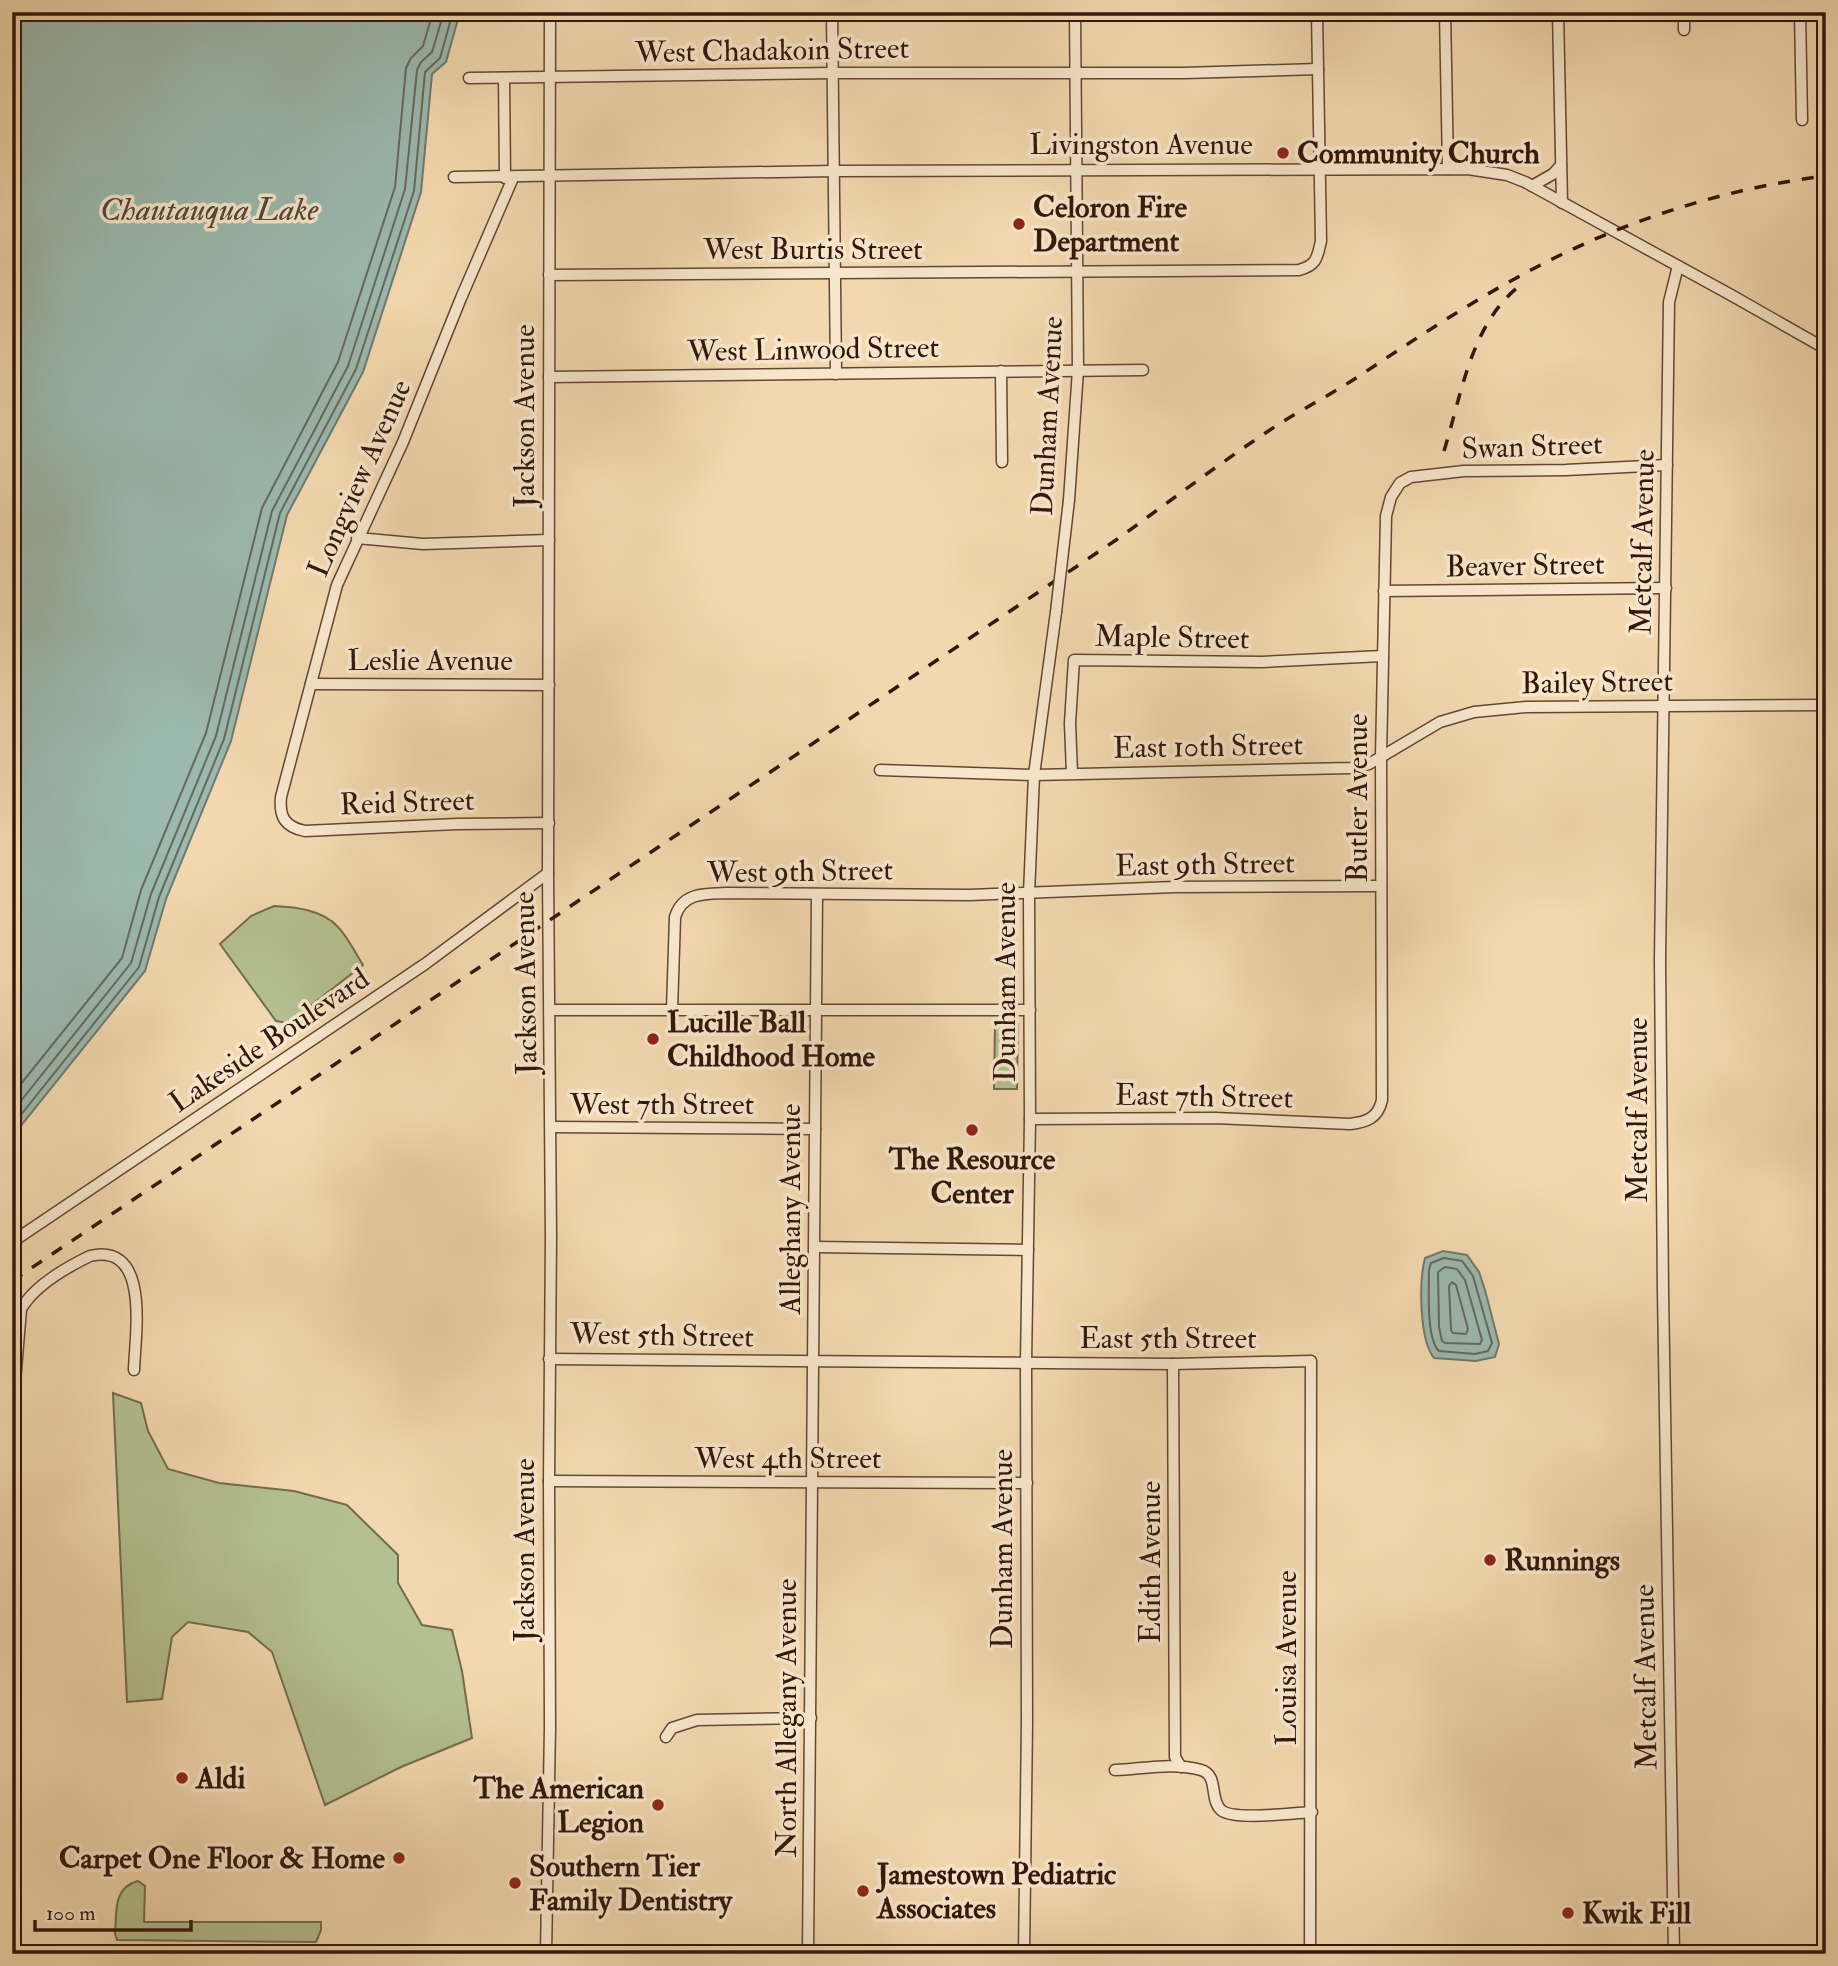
<svg xmlns="http://www.w3.org/2000/svg" width="1838" height="1966" font-family="'IM FELL Double Pica',serif">
<rect width="100%" height="100%" fill="#f3d8af"/>
<filter id="stains"><feTurbulence type="fractalNoise" baseFrequency=".00286" numOctaves="4"/><feColorMatrix values="0 0 0 0 .2 0 0 0 0 .09 0 0 0 0 .02 0 0 0 .5 -.17"/></filter>
<radialGradient id="worn" r=".72"><stop offset=".6" stop-color="#630" stop-opacity="0"/><stop offset="1" stop-color="#630" stop-opacity=".3"/></radialGradient>
<g fill="#b4c090" stroke="#736c4e" stroke-width="2">
<path d="M274,906c22,1 49,4 64,21 10,10 17,26 25,38l-75,58 -12,-2 -56,-77 31,-28z"/>
<polygon points="995,1024 1018,1024 1017,1089 994,1089"/>
<polygon points="113,1393 141,1403 148,1431 168,1469 219,1483 294,1491 347,1505 398,1555 398,1583 422,1625 452,1630 462,1671 472,1738 401,1767 325,1805 272,1652 248,1632 188,1622 172,1637 162,1699 127,1702"/>
<path d="M138,1881l7,5 -1,36h177v8l-5,12 -199,-2 -2,-6c2,-21 -3,-46 23,-53z"/>
</g>
<g fill="#9bb9ae" stroke="#71786d" stroke-width="2">
<polygon points="12,12 460,12 446,62 432,74 421,192 363,372 287,515 231,741 166,899 145,971 12,1137"/>
<path d="M1443,1251l24,4 12,17 6,18 14,54 -4,13 -19,4 -42,-3c-15,-19 -15,-77 -9,-100z"/>
</g>
<g fill="none" stroke-linecap="round" stroke-linejoin="round">
<g stroke="#66685d" stroke-width="2">
<polyline points="12,1095 122,958 141,890 206,733 262,508 338,362 395,187 406,68 411,58 423,46 433,12"/>
<polyline points="12,1112 131,963 151,894 216,736 272,511 348,366 405,189 417,70 421,62 432,52 444,12"/>
<polyline points="12,1126 139,967 159,897 224,739 280,513 356,369 414,191 425,72 440,58 453,12"/>
<path d="M1444,1258l18,3 11,15 19,67 -4,8 -13,3 -36,-3c-13,-12 -10,-62 -10,-81l2,-7z"/>
<polygon points="1445,1267 1457,1269 1465,1280 1482,1340 1480,1344 1445,1343 1442,1341 1439,1327 1438,1272"/>
<polygon points="1452,1282 1456,1285 1468,1329 1466,1334 1453,1333 1451,1330 1449,1286"/>
</g>
<defs>
<g id="minor">
<polyline points="832,12 836,374"/>
<polyline points="1445,12 1448,169"/>
<polyline points="1558,12 1562,203"/>
<polyline points="1684,12 1684,30"/>
<polyline points="1800,12 1802,120"/>
<polyline points="469,78 833,73 1184,73 1318,69"/>
<polyline points="504,78 505,178"/>
<polyline points="454,177 835,171 1468,169 1507,175 1525,182 1731,295 1826,349"/>
<path d="M513,178l-52,120 -58,144 -66,143 -56,212c-2,20 4,30 24,34l152,-7 92,-1"/>
<polyline points="1532,186 1553,174 1561,165"/>
<path d="M549,275l750,-5c18,-5 18,-12 22,-29l-4,-229"/>
<polyline points="1001,371 1002,462"/>
<polyline points="549,377 1143,370"/>
<polyline points="1069,500 1078,370 1075,12"/>
<polyline points="357,538 423,544 549,540"/>
<polyline points="1384,591 1666,588"/>
<polyline points="311,684 549,685"/>
<polyline points="880,770 1034,775 1351,768 1369,764 1440,722 1474,712 1526,707 1826,705"/>
<polyline points="1072,773 1070,723 1074,660 1262,662 1382,656"/>
<polyline points="551,1010 1030,1010"/>
<path d="M672,1010l3,-93c8,-26 32,-23 54,-24l241,2 204,-8 207,-1"/>
<path d="M1030,1119l185,-1 135,6c17,-2 28,-6 32,-24l-1,-343 5,-241 5,-19 9,-14 11,-6 53,-6 102,-1 101,-5"/>
<polyline points="551,1127 815,1129"/>
<polyline points="12,1242 425,964 548,873"/>
<polyline points="815,1247 1028,1250"/>
<polyline points="549,1359 1173,1364 1311,1361 1310,1954"/>
<polyline points="1173,1364 1175,1757 1181,1767"/>
<path d="M12,1418l9,-109c14,-24 44,-41 69,-53 61,-14 45,79 44,114"/>
<polyline points="549,1481 1027,1483"/>
<polyline points="666,1737 672,1728 697,1720 811,1718"/>
<path d="M1115,1770c27,-1 59,-8 86,0 18,5 8,29 20,40 12,11 73,3 91,2"/>
<polyline points="546,1954 550,1727 549,1481 551,1236 548,873 550,12"/>
<polyline points="808,1954 817,894"/>
<polyline points="1024,1954 1027,1722 1026,1362 1030,1119 1029,894 1034,775 1056,612"/>
<polyline points="1674,1954 1663,1292 1660,960 1669,302 1678,266"/>
</g>
</defs>
<use href="#minor" stroke="#624735" stroke-width="13"/>
<use href="#minor" stroke="#f7e6cb" stroke-width="10"/>
<g stroke="#32170c" stroke-width="3.5" stroke-dasharray="12 12" stroke-linecap="butt">
<path d="M1444,451c18,-58 27,-129 78,-167"/>
<path d="M12,1281l1104,-741c53,-38 105,-78 160,-114 25,-16 52,-30 77,-46 55,-36 109,-73 167,-104 94,-52 199,-87 306,-100"/>
</g>
<defs>
<polyline id="minor-bridge" points="1056,612 1069,500"/>
</defs>
<use href="#minor-bridge" stroke="#624735" stroke-width="13" stroke-linecap="butt"/>
<use href="#minor-bridge" stroke="#f7e6cb" stroke-width="10"/>
</g>
<g fill="#8f2418" stroke="#f7e6cb" stroke-width="2.5">
<circle cx="1283" cy="153" r="7"/>
<circle cx="1019" cy="224" r="7"/>
<circle cx="653" cy="1039" r="7"/>
<circle cx="972" cy="1130" r="7"/>
<circle cx="1490" cy="1560" r="7"/>
<circle cx="182" cy="1778" r="7"/>
<circle cx="658" cy="1805" r="7"/>
<circle cx="399" cy="1858" r="7"/>
<circle cx="515" cy="1883" r="7"/>
<circle cx="863" cy="1891" r="7"/>
<circle cx="1568" cy="1913" r="7"/>
</g>
<g text-anchor="middle" stroke-width="7" stroke-linejoin="round" paint-order="stroke">
<g font-size="30" fill="#32170c" stroke="#f7e6cb">
<text transform="translate(772 50) rotate(-1)" y="10">West Chadakoin Street</text>
<text x="1141" y="154">Livingston Avenue</text>
<text x="813" y="259">West Burtis Street</text>
<text transform="translate(813 349) rotate(-1)" y="10">West Linwood Street</text>
<text transform="translate(524 416) rotate(-90)" y="10">Jackson Avenue</text>
<text transform="translate(1047 416) rotate(-87)" y="10">Dunham Avenue</text>
<text transform="translate(1532 446) rotate(-2)" y="10">Swan Street</text>
<text transform="translate(359 478) rotate(-66)" y="10">Longview Avenue</text>
<text transform="translate(1642 542) rotate(-89)" y="10">Metcalf Avenue</text>
<text transform="translate(1525 565) rotate(-1)" y="10">Beaver Street</text>
<text transform="translate(1172 637) rotate(1)" y="10">Maple Street</text>
<text x="430" y="670">Leslie Avenue</text>
<text transform="translate(1597 682) rotate(-1)" y="10">Bailey Street</text>
<text transform="translate(1208 746) rotate(-1)" y="10">East 10th Street</text>
<text transform="translate(1357 798) rotate(-90)" y="10">Butler Avenue</text>
<text transform="translate(407 802) rotate(-2)" y="10">Reid Street</text>
<text transform="translate(1205 864) rotate(-1)" y="10">East 9th Street</text>
<text transform="translate(800 871) rotate(-1)" y="10">West 9th Street</text>
<text transform="translate(1005 982) rotate(-90)" y="10">Dunham Avenue</text>
<text transform="translate(525 983) rotate(-91)" y="10">Jackson Avenue</text>
<text transform="translate(269 1040) rotate(-34)" y="10">Lakeside Boulevard</text>
<text transform="translate(1204 1096) rotate(1)" y="10">East 7th Street</text>
<text x="662" y="1114">West 7th Street</text>
<text transform="translate(1637 1110) rotate(-90)" y="10">Metcalf Avenue</text>
<text transform="translate(790 1209) rotate(-90)" y="10">Alleghany Avenue</text>
<text transform="translate(662 1335) rotate(1)" y="10">West 5th Street</text>
<text x="1168" y="1348">East 5th Street</text>
<text x="788" y="1468">West 4th Street</text>
<text transform="translate(1002 1549) rotate(-90)" y="10">Dunham Avenue</text>
<text transform="translate(524 1550) rotate(-90)" y="10">Jackson Avenue</text>
<text transform="translate(1150 1562) rotate(-90)" y="10">Edith Avenue</text>
<text transform="translate(1286 1658) rotate(-90)" y="10">Louisa Avenue</text>
<text transform="translate(1645 1677) rotate(-91)" y="10">Metcalf Avenue</text>
<text transform="translate(786 1718) rotate(-90)" y="10">North Allegany Avenue</text>
</g>
<g font-size="30" font-weight="bold" fill="#32170c" stroke="#f7e6cb" text-anchor="start">
<text x="1297" y="163">Community Church</text>
<text x="1033" y="217">Celoron Fire<tspan x="1033" dy="34">Department</tspan></text>
<text x="667" y="1032">Lucille Ball<tspan x="667" dy="34">Childhood Home</tspan></text>
<text x="972" y="1169" text-anchor="middle">The Resource<tspan x="972" dy="34">Center</tspan></text>
<text x="1504" y="1570">Runnings</text>
<text x="196" y="1788">Aldi</text>
<text x="644" y="1798" text-anchor="end">The American<tspan x="644" dy="34">Legion</tspan></text>
<text x="385" y="1868" text-anchor="end">Carpet One Floor &amp; Home</text>
<text x="529" y="1876">Southern Tier<tspan x="529" dy="34">Family Dentistry</tspan></text>
<text x="877" y="1884">Jamestown Pediatric<tspan x="877" dy="34">Associates</tspan></text>
<text x="1582" y="1923">Kwik Fill</text>
</g>
<g font-size="32" font-style="italic" fill="#52483d" stroke="#f7e6cb">
<text x="209" y="220">Chautauqua Lake</text>
</g>
</g>
<rect width="1838" height="1966" fill="none" stroke="#f3d8af" stroke-width="42"/>
<rect x="14" y="14" width="1810" height="1938" fill="none" stroke="#32170c" stroke-width="3.5"/>
<rect x="21" y="21" width="1796" height="1924" fill="none" stroke="#32170c" stroke-width="2"/>
<path d="M35 1920v10h156v-10" fill="none" stroke="#32170c" stroke-width="3.5"/>
<text x="46" y="1920" font-size="21" fill="#32170c" stroke="#f7e6cb" stroke-width="5" paint-order="stroke">100 m</text>
<rect width="100%" height="100%" filter="url(#stains)"/>
<rect width="100%" height="100%" fill="url(#worn)"/>
</svg>
